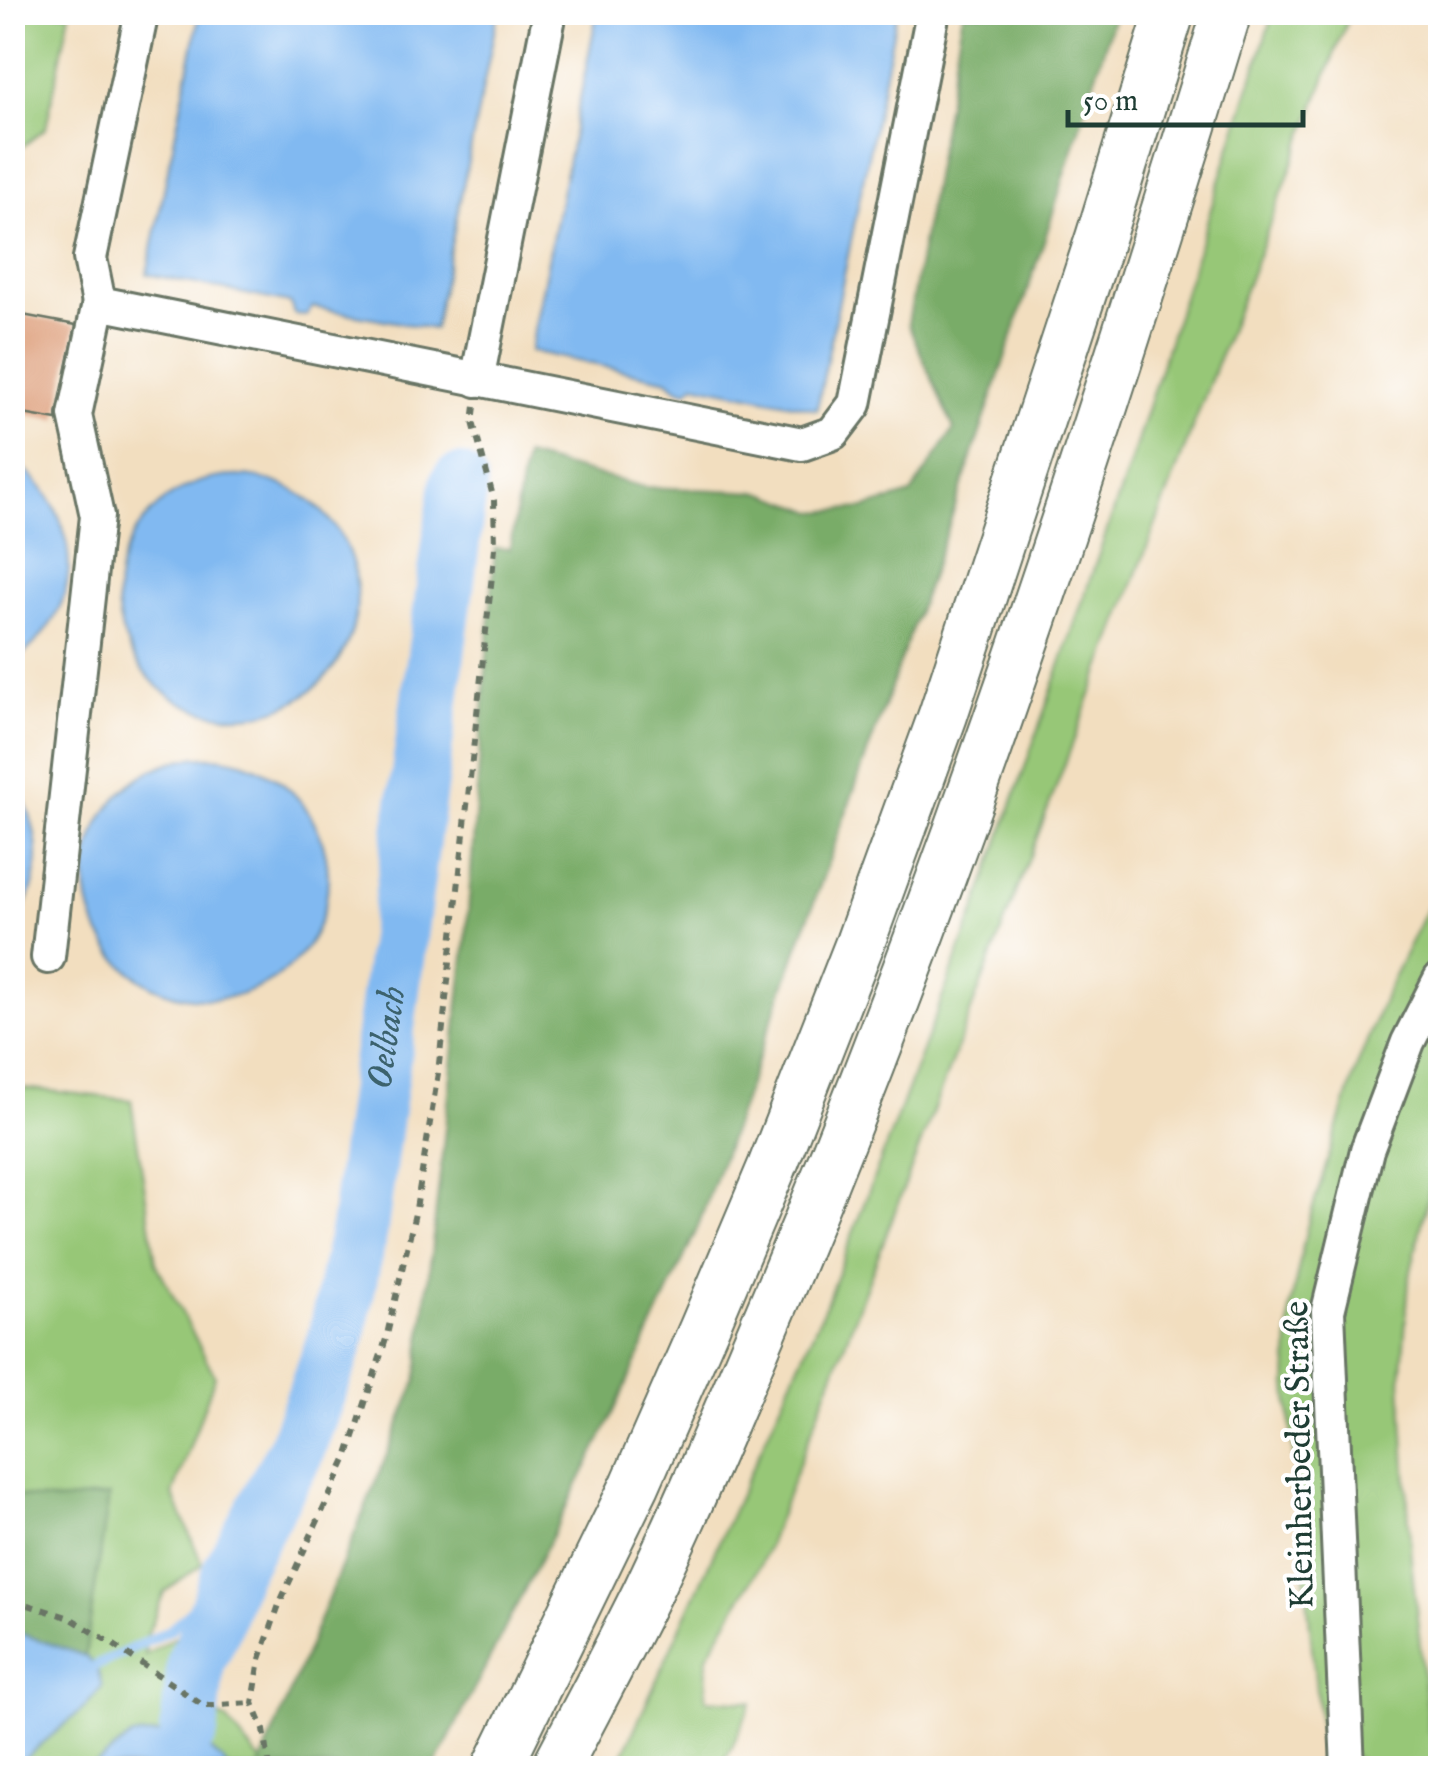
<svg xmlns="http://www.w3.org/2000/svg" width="1453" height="1781" font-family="'IM FELL English',serif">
<rect width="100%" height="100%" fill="#fff"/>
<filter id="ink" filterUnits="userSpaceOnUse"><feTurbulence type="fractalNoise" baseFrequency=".01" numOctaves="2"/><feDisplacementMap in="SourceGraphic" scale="20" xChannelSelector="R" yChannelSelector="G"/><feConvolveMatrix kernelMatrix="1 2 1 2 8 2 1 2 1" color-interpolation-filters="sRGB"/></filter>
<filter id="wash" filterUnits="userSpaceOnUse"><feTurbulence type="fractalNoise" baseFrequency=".0048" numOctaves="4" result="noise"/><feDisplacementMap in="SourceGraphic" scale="40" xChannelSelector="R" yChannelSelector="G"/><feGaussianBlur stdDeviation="2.25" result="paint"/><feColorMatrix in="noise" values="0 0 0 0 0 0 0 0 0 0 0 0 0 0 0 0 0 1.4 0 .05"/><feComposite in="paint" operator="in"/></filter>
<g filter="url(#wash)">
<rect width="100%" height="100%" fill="#f2debf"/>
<g fill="#97c777" stroke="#5b8256" stroke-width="2.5">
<polygon points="13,12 70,13 46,128 13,154"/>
<polygon points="1273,13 1350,13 761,1564 707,1656 706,1699 752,1702 731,1749 719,1768 617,1768 826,1304 973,917 1129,467"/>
<polygon points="1440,882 1440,1158 1432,1178 1409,1280 1401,1381 1411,1559 1429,1732 1440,1745 1440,1768 1366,1768 1365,1764 1320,1731 1287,1386 1290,1309 1307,1227 1356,1069 1387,990"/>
<polygon points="13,1087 131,1100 156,1263 215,1376 173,1494 202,1564 164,1592 146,1638 145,1655 174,1638 197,1620 175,1690 205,1711 227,1720 262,1763 259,1768 228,1768 206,1744 189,1731 131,1737 91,1768 13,1768 83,1709 102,1687 96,1666 85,1656 108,1497 57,1501 13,1495"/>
</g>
<g fill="#79ac68" stroke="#4c744e" stroke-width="2.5">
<polygon points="963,13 1115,13 1046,235 949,525 697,1229 607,1427 434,1768 259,1768 417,1381 466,940 495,548 510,549 525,456 644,487 761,492 815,512 865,508 911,494 954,429 908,324"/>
<polygon points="13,1495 57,1501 109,1496 85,1656 13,1631"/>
</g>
<g fill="#81b9f1" stroke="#507b92" stroke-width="2.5">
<polygon points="200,12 498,13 434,329 313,307 306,315 294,314 290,303 147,274"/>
<polygon points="597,13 897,13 817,409 695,384 686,391 677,388 668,380 530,351"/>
<path d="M12,461c49,30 72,98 46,150 -11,22 -27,37 -45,52z"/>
<circle cx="237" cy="596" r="120"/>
<circle cx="207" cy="878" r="121"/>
<path d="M13,778c28,49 36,99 0,147z"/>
<polygon points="13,1631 85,1656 96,1666 102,1687 83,1709 13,1768"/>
<polygon points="189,1731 223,1761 228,1768 91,1768 131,1737"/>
</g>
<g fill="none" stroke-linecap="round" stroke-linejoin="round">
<polyline stroke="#81b9f1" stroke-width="10" points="96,1666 170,1630 231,1572"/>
<path stroke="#81b9f1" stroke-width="58" id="s1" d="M189,1731l7,-70 14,-28 21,-61 64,-120 40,-109 24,-115 100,-745"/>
</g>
<g id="blocks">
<polygon fill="#d99269" points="12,313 76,325 57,420 12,412"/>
</g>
</g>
<g filter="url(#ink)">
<use href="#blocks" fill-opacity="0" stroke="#697565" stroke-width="2.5"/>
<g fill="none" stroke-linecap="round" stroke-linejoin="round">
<defs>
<g id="minor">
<polyline points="99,303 90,258 142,12"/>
<polyline points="477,380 550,12"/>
<polyline points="48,957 97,516 75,415 99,303 802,444 833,433 855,404 933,12"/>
<polyline points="1348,1768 1328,1311 1367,1150 1408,1042 1440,979"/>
</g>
<g id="highway">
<polyline points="497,1768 635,1485 704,1328 772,1167 860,943 943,715 1100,238 1170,12"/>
<path d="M556,1768c30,-58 62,-117 91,-176 48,-100 90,-202 133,-303 175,-416 315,-845 447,-1277"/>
</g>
</defs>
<use href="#minor" stroke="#697565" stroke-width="38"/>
<use href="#highway" stroke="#697565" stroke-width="52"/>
<g stroke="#697565" stroke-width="6" stroke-dasharray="8 8" stroke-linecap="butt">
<polyline points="12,1600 70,1618 111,1643 204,1706 253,1703"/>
<polyline points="270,1768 264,1730 253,1703 260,1659 280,1602 347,1458 386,1339 416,1209 438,1073 495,548 494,500 473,422 475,406"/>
</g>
<use href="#minor" stroke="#fff" stroke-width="32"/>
<use href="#highway" stroke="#fff" stroke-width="48"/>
</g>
</g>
<g text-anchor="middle" stroke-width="8" stroke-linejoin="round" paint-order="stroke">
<g font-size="35" fill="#1f3d34" stroke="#fff">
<text transform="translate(1298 1455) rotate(-91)" y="12">Kleinherbeder Straße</text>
</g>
<g font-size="38" font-style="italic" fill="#3c626d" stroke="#fff">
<text dy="13" stroke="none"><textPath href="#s1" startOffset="728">Oelbach</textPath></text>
</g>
</g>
<rect width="1453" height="1781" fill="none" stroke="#fff" stroke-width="50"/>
<path d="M1068 110v15h235v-15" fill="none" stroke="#1f3d34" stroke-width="5"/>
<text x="1083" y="110" font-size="30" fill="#1f3d34" stroke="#ffffff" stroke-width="8" paint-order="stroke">50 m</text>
</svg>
